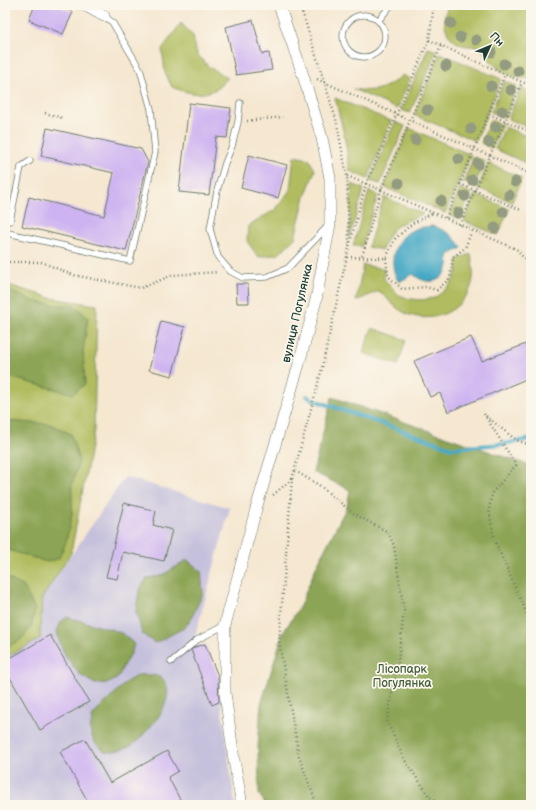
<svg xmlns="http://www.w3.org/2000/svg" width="536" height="810" font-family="'Balsamiq Sans',sans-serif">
<rect width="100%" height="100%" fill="#fbf7ec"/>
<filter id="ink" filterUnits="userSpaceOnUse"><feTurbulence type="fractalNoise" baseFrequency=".025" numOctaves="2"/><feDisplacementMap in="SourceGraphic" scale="8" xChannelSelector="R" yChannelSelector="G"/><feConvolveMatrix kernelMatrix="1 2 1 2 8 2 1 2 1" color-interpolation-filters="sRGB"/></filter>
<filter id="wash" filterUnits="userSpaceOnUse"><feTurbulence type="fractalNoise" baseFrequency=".012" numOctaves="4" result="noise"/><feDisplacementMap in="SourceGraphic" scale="16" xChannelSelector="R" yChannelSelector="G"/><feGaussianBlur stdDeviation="0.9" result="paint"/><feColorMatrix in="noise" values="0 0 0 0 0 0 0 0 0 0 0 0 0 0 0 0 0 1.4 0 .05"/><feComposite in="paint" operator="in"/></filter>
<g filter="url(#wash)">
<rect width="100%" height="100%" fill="#f5e7d0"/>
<polygon fill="#c5c0db" points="125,477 230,508 195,636 198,646 205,644 221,685 221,702 235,805 5,805 5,658 40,639 42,598"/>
<g fill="#b0bc5e" stroke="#687c49">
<path d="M449,5h82v74c-26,-1 -36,-11 -50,-31 -6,-3 -13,-1 -19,-3 -17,-6 -22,-26 -13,-40z"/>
<path d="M181,23l12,13 4,18 12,13 19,11c-4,3 -8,9 -12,11 -15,8 -29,4 -44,-2l-7,-14 -3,-24z"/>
<polygon points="428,48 437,51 410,113 401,110"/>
<polygon points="440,53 501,79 476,141 414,115"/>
<path d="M403,75l7,4 -13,30 -44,-20c22,4 33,0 50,-14z"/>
<polygon points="504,81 517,86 505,117 491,112"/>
<polygon points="521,88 531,93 531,128 508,119"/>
<polygon points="335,98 391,121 368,179 350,171 344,134"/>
<polygon points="490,120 502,125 492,148 481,143"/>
<polygon points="395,122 405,126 380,184 370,181"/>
<polygon points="505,127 531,138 531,157 528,164 495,149"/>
<polygon points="409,128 471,155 445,213 384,187"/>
<polygon points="294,156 309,159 315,170 304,200 295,238 279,254 258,257 247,241 248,226 276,209 290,190"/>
<polygon points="474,157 485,161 474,186 463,182"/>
<polygon points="488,163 522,178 512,202 478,188"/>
<polygon points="352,184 364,189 349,238"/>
<polygon points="460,188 471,193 460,219 449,215"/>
<polygon points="369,191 378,195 362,246 353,246"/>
<polygon points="475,194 509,209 498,235 464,221"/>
<path d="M384,197l39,17c-23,10 -32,10 -41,36l-14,-3z"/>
<path d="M471,254c2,11 4,22 0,33 -11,26 -41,38 -66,26 -10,-5 -18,-15 -26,-22l-23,10 7,-36 21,4v10l15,16 11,4 12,1 12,-2 10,-7 8,-9 5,-11 1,-12z"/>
<polygon points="5,284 51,298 97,305 94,431 71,553 42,598 40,639 5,658"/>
<polygon points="372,328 406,340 398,365 363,353"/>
</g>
<g fill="#8ca455" stroke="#567044">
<polygon points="5,289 33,301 56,305 75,305 88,318 83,351 85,384 73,394 5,376"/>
<polygon points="332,397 531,466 531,805 266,805 259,794 258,747 261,704 283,633 300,606 316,567 347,506 350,490 313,472"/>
<polygon points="5,421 50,424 71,434 79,461 72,485 72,514 66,542 59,558 47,562 5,549"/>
<polygon points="187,560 201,571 203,593 191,619 184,628 155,643 142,634 136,611 139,591 147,578 161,576"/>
<polygon points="5,577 23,586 35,609 31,628 20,640 5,648"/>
<polygon points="67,617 113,630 123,634 134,644 131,654 124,664 118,678 109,683 95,684 80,675 65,655 59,641 57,631 61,622"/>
<path d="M138,675c7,0 15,-1 21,2 14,6 8,26 2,36 -4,7 -20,25 -26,30 -8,7 -19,8 -29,9l-12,-10 -4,-12 3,-15 33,-33z"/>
</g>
<path fill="#46a9c5" stroke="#32737c" d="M433,226c14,5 21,10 29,22l-14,7c4,23 -17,35 -35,19l-14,8c-11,-16 -7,-39 10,-50 7,-5 16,-5 24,-6z"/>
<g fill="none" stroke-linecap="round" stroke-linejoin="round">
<polyline stroke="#46a9c5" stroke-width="4" points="307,396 314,400 452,448 503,444 531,439"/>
</g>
<g id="blocks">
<g fill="#cdb3f1">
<polygon points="35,5 56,5 73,12 63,34 29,20"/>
<polygon points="253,20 262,54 269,53 272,70 236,75 226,27"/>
<polygon points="189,103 231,108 227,138 216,137 209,195 179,192"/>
<polygon points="47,128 141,149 148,162 126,251 22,226 29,197 104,216 114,173 41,156"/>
<polygon points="249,155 287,165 278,198 241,188"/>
<polygon points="236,284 248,284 249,303 237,303"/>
<polygon points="161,321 185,327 172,376 149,370"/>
<polygon points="471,337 482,361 531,342 531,377 448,412 440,393 430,397 414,361"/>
<polygon points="124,503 156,511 153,525 172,530 164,561 123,552 117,579 106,577"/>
<polygon points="50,635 89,702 40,730 5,669 5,661"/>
<polygon points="205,644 218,676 219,702 212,705 191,650 195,647"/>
<polygon points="85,739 110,783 167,751 178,771 168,777 183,805 90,805 60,752"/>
</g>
</g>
</g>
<g filter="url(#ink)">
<use href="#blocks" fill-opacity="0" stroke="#6a786b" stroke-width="1"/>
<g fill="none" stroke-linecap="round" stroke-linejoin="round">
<defs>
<g id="lane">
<circle cx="364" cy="36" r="21"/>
<polyline points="378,21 391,5"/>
<polyline points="240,103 238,122 232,146 225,163 217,191 210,229 218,257 230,271 243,278 267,277 288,268 328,226"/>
<polyline points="10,221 21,167 30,161"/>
<polyline points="8,233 130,261 155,152 151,109 140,69 112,22 104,16"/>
<polyline points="171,662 197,640 225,625"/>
</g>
<g id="street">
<polyline points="84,5 104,16"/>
<polyline points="242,805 234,760 225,693 225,625 256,509 299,364 316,300 330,224 330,178 322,138 302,72 279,5"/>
</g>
</defs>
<use href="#lane" stroke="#6a786b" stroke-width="7"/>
<use href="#street" stroke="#6a786b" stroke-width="12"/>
<g stroke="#6a786b" stroke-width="2.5" stroke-dasharray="1 3" stroke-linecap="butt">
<polyline points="300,5 336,119 347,176 349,243"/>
<polyline points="429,40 531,86"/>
<path d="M441,46l-60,144 137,60c4,6 6,11 13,9"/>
<polyline points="317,79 531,174"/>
<polyline points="45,113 62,118"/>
<polyline points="489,114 531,132"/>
<polyline points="247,121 283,117"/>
<polyline points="347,176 381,190 362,257"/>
<polyline points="460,184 521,210"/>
<polyline points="446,218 505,74"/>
<polyline points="460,225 522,82"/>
<polyline points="347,257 386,258 395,239 413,223 433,213"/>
<polyline points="386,258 388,276 402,289 426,287 437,290 450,278 453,257 465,248 472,230"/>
<polyline points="5,262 41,262 73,275 141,288 173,275 218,272"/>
<polyline points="484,414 516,465 492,493 489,509 494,539 531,623"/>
<polyline points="486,416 516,440 531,445"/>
<polyline points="295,471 319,485 354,514 388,532 394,546 404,611 398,661 387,721 404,759 430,797 441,805"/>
<polyline points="292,479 321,372 349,247 366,184 429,40 434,5"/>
<polyline points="273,495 292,479 279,641 299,757 317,805"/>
</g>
<use href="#lane" stroke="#fff" stroke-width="5.5"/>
<use href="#street" stroke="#fff" stroke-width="11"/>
</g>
<g fill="#939b80">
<circle cx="451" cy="23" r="5.5"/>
<circle cx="460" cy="37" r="5.5"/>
<circle cx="476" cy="40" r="5.5"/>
<circle cx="491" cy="52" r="5.5"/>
<circle cx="504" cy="64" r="5.5"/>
<circle cx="446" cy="66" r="5.5"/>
<circle cx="518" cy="71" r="5.5"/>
<circle cx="491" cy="86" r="5.5"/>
<circle cx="511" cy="90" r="5.5"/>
<circle cx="427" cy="110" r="5.5"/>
<circle cx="502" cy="111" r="5.5"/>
<circle cx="496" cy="127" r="5.5"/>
<circle cx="471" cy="129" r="5.5"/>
<circle cx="415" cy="140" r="5.5"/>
<circle cx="489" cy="142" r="5.5"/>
<circle cx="459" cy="159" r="5.5"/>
<circle cx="478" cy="164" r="5.5"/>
<circle cx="472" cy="180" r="5.5"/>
<circle cx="515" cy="182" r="5.5"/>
<circle cx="399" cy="183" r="5.5"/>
<circle cx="509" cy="195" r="5.5"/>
<circle cx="465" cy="196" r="5.5"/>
<circle cx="441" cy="201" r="5.5"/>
<circle cx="503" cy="212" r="5.5"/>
<circle cx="458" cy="213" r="5.5"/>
<circle cx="495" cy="228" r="5.5"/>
</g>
</g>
<g text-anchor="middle" stroke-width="3.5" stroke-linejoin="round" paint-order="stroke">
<g font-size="12" fill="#1f3d34" stroke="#fbf7ec">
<text transform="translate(297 313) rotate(-77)" y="4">вулиця Погулянка</text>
</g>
<g font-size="12" fill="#435d3e" stroke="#fbf7ec">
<text x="402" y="673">Лісопарк<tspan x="402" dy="14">Погулянка</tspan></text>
</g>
</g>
<rect width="536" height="810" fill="none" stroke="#fbf7ec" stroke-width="20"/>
<g transform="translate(490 46) rotate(46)" stroke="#fbf7ec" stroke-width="3" paint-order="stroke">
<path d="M0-3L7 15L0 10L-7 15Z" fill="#1f3d34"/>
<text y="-6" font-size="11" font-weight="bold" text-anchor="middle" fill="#1f3d34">Пн</text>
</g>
</svg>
